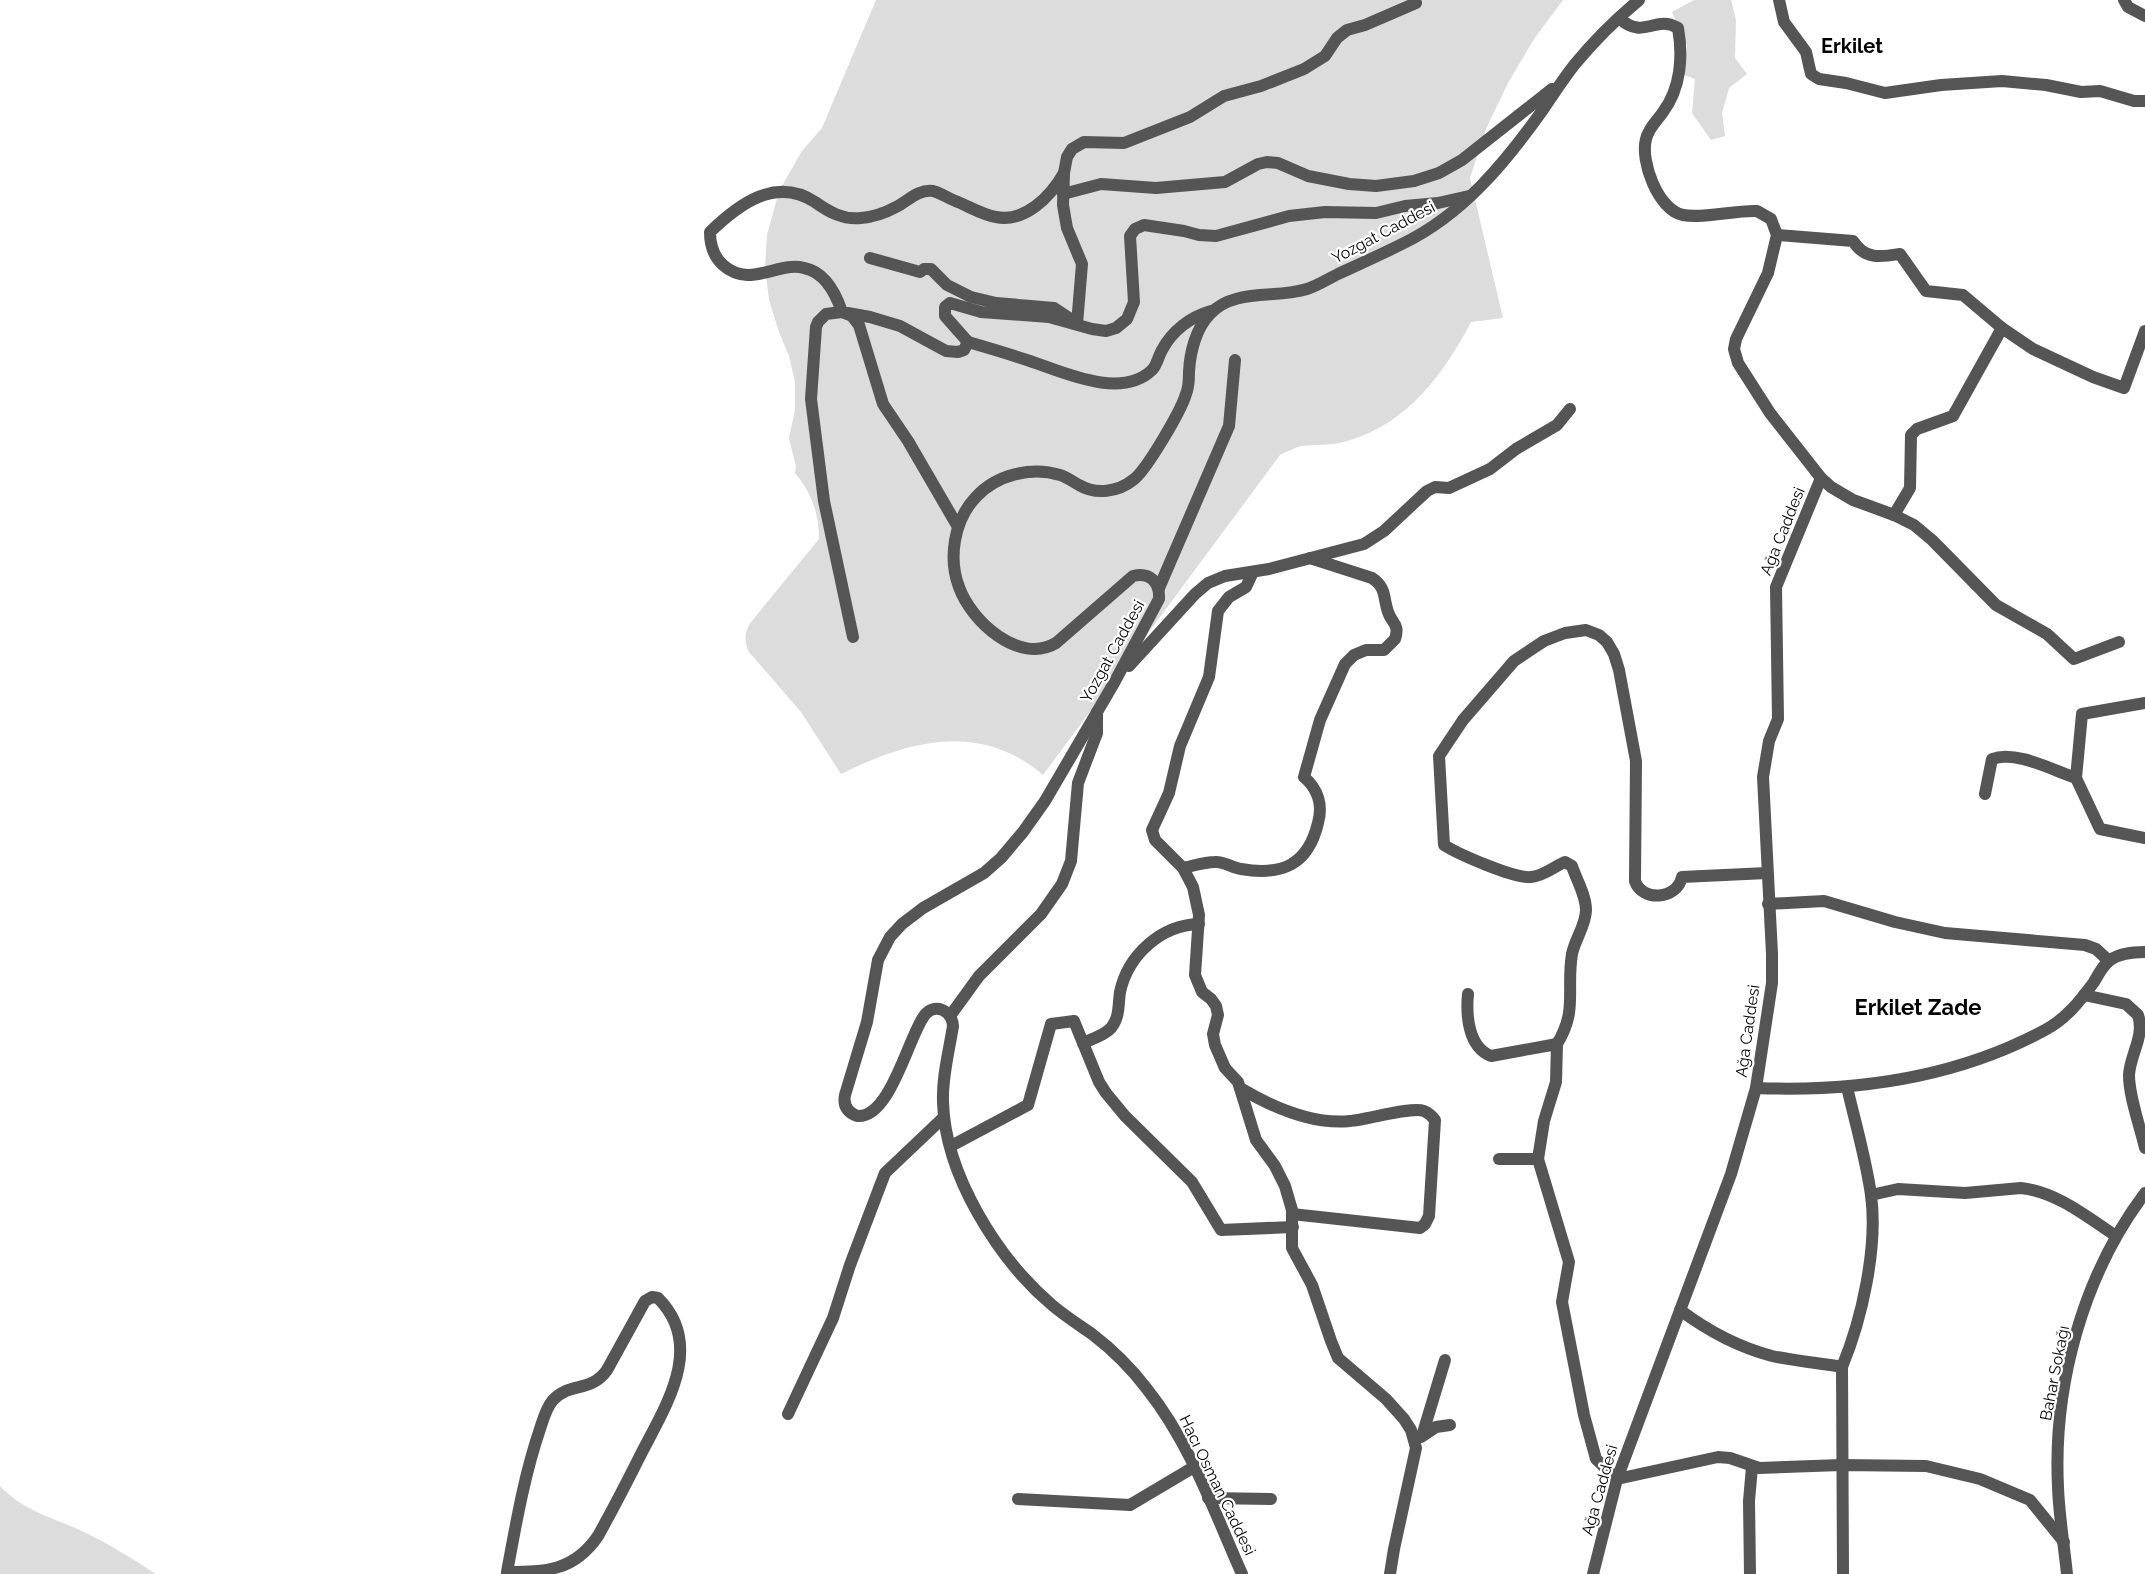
<svg xmlns="http://www.w3.org/2000/svg" width="2145" height="1574" font-family="Raleway,sans-serif">
<rect width="100%" height="100%" fill="#fff"/>
<g fill="#dcdcdc">
<path d="M876,0h687l-29,39 -26,44 -22,46 -16,49 33,140 -32,4c-28,53 -64,102 -124,119 -15,5 -30,3 -46,5 -7,2 -15,6 -21,9l-237,320c-63,-54 -134,-35 -202,-1l-40,-62 -52,-60c-5,-10 -5,-20 2,-30l68,-83c0,-25 -7,-46 -24,-66l1,-6 -7,-29 6,-28v-28l-6,-26 -10,-24 -10,-32 -4,-33 2,-32 12,-44 23,-40 20,-23z"/>
<polygon points="1694,0 1731,0 1736,20 1735,58 1747,74 1729,88 1722,113 1725,136 1711,140 1692,113 1695,79 1684,75 1687,46 1672,12"/>
<path d="M0,1486c23,25 54,32 84,46 25,12 49,27 72,42h-156z"/>
</g>
<g fill="none" stroke-linecap="round" stroke-linejoin="round">
<g stroke="#555" stroke-width="12">
<polyline points="1779,0 1784,22 1806,52 1811,74 1819,79 1846,83 1885,93 1941,85 2002,81 2046,85 2081,92 2100,91 2134,101 2145,101"/>
<polyline points="2124,0 2128,7 2145,16"/>
<path d="M1619,18c25,23 36,-4 59,10 5,28 3,60 -15,84 -6,9 -14,15 -17,27 -6,22 12,71 37,76 19,4 52,-5 74,-4l14,8 6,16 -9,38 -32,66 -2,10 4,14 32,50 51,65 10,9 22,13 41,15 20,10 18,15 64,65 51,29 27,25 45,-17"/>
<path d="M1064,173c-13,23 -39,50 -68,44 -13,-2 -26,-10 -38,-15 -9,-3 -17,-9 -25,-11 -15,-2 -25,10 -37,16 -11,6 -23,10 -35,11 -18,2 -32,-6 -46,-16 -40,-26 -77,3 -105,30 0,13 3,24 13,33 27,24 55,-4 81,3 21,4 32,26 38,44l28,5 30,9 46,25 12,1 6,-2 4,-8 -23,-26v-9l5,-4 31,9 68,5 43,12 14,2 10,-3 11,-9 7,-17 -4,-66 5,-7 9,-4 40,6 15,4 17,1 73,-20 36,-4 51,1 29,-7 33,-3 31,-7"/>
<polyline points="1063,194 1101,184 1156,188 1225,182 1258,164 1267,162 1278,163 1308,176 1349,184 1376,186 1414,181 1439,173 1462,160 1552,89"/>
<path d="M1777,235l76,6c12,19 28,16 47,13l26,37 37,4 39,33"/>
<polyline points="870,258 920,272 924,269 931,269 947,285 971,297 996,303 1054,308 1072,320"/>
<polyline points="1077,324 1082,264 1067,228 1063,205 1064,173 1067,157 1072,149 1084,142 1124,143 1190,117 1224,96 1261,86 1304,69 1325,56 1337,38 1347,30 1365,25 1416,3"/>
<path d="M968,342c21,6 41,12 62,19 33,11 91,39 122,9 5,-5 6,-13 10,-20 10,-19 28,-33 49,-39"/>
<polyline points="1894,515 1910,488 1911,435 1917,429 1953,416 2002,328 2033,349 2093,377 2124,388 2145,331"/>
<polyline points="1253,572 1246,587 1229,597 1218,611 1209,677 1180,746 1169,793 1152,830 1155,840 1183,868 1193,887 1199,915 1195,975 1202,992 1211,999 1216,1006 1218,1015 1213,1034 1215,1045 1225,1068 1238,1082 1256,1140 1275,1166 1285,1186 1292,1210 1292,1248 1312,1285 1331,1341 1338,1358 1386,1399 1404,1419 1411,1430 1416,1448 1394,1549 1390,1574"/>
<polyline points="1159,588 1229,426 1235,360"/>
<polyline points="853,637 824,501 811,399 816,327 818,322 826,314 842,312 852,316 859,325 883,404 908,441 958,527"/>
<polyline points="1129,666 1195,594 1208,583 1225,576 1269,569 1364,544 1384,531 1427,491 1435,487 1449,488 1490,469 1516,449 1557,425 1570,409"/>
<polyline points="2076,778 2082,714 2145,703"/>
<path d="M1985,794l7,-35c24,-9 60,11 84,19l24,51 45,9"/>
<path d="M1183,868c10,-2 21,-6 32,-6 8,-1 18,6 26,7 41,7 67,-4 77,-46 5,-18 0,-34 -14,-46l16,-57 25,-56 9,-9 12,-5h18l11,-11c5,-15 -3,-15 -7,-27 -5,-14 -1,-24 -16,-34l-62,-20"/>
<polyline points="1768,904 1824,901 1895,922 1945,933 2085,945 2096,949 2109,961"/>
<path d="M1468,994c-2,21 0,53 23,62l66,-12 -1,38 -12,39 -6,38 31,103 -7,40 22,113 12,44 21,20 101,-22 12,1 29,10 82,-3 85,1 54,13 50,21 34,42"/>
<path d="M2084,995l42,9 12,11c7,22 -8,39 -9,60 0,22 11,51 16,73"/>
<polyline points="950,1016 979,976 1041,914 1062,884 1071,861 1078,783 1097,733 1097,712"/>
<path d="M1083,1043c9,-4 22,-8 28,-15 9,-11 7,-23 9,-36 8,-37 41,-67 79,-68"/>
<path d="M1557,1044c21,-34 9,-54 15,-90 3,-15 14,-29 14,-44 0,-15 -10,-31 -14,-44l-7,-4c-12,5 -21,14 -34,15 -16,2 -73,-23 -87,-32l-5,-89 24,-36 51,-59 30,-20 21,-8 21,-3 13,5 8,7 7,12 5,16 17,91 -1,120c7,21 42,19 47,-4l85,-4"/>
<path d="M1240,1088c32,19 72,37 110,33 16,-1 62,-15 74,-10 5,2 8,5 11,9l-6,96 -4,8 -5,4 -128,-14"/>
<path d="M1756,1088c99,4 200,-10 289,-58 21,-11 35,-29 49,-48 4,-7 9,-17 16,-22 10,-7 23,-8 35,-8"/>
<polyline points="951,1146 1028,1105 1051,1024 1074,1021 1099,1082 1106,1093 1125,1116 1192,1182 1221,1230 1293,1227"/>
<polyline points="1499,1159 1538,1159"/>
<path d="M1871,1195l27,-6 67,4 56,-5c36,4 66,29 95,48"/>
<path d="M1680,1310c28,21 58,37 92,46 23,5 47,7 70,11l1,207"/>
<path d="M1842,1367c20,-48 36,-120 29,-172 -5,-36 -16,-73 -24,-108"/>
<polyline points="788,1414 833,1318 850,1265 885,1173 944,1117"/>
<polyline points="1422,1436 1445,1360"/>
<polyline points="1421,1437 1436,1427 1450,1425"/>
<polyline points="1208,1498 1271,1499"/>
<polyline points="1018,1499 1130,1505 1194,1467"/>
<path d="M507,1574v-2c9,-48 17,-96 33,-143 3,-9 6,-21 13,-29 16,-18 38,-7 54,-30l38,-69 7,-4 6,1c48,48 7,109 -17,156 -14,28 -28,55 -43,82 -24,35 -52,36 -91,36"/>
<path d="M1242,1574c-28,-63 -52,-131 -95,-185 -16,-21 -34,-39 -55,-55 -13,-9 -27,-18 -40,-29 -54,-46 -107,-130 -109,-203 -1,-25 6,-51 10,-76 -1,-16 -19,-24 -29,-10 -16,22 -34,103 -67,100 -10,-4 -14,-11 -12,-21l22,-73 11,-62 12,-23 12,-13 21,-16 61,-35 17,-15 22,-26 22,-31 69,-118 45,-84c1,-17 -9,-27 -26,-23l-77,67c-37,22 -85,-22 -97,-56 -11,-29 -5,-67 17,-90 20,-22 55,-31 84,-22 7,2 13,7 19,10 17,10 39,7 54,-5 13,-9 48,-69 53,-86 3,-7 3,-15 3,-22 1,-20 7,-44 21,-58 24,-26 66,-15 97,-25 10,-3 21,-10 31,-15 22,-10 44,-20 66,-31 59,-29 101,-80 138,-132 11,-16 21,-32 33,-47 19,-23 41,-45 64,-64"/>
<polyline points="1593,1574 1617,1479 1731,1174 1756,1088 1772,983 1772,954 1763,777 1769,741 1778,719 1776,587 1821,478"/>
<polyline points="1750,1574 1749,1501 1752,1467"/>
<path d="M2067,1574c-3,-29 -8,-58 -9,-87 -5,-102 25,-212 87,-294"/>
</g>
</g>
<g text-anchor="middle" stroke-width="4.5" stroke-linejoin="round" paint-order="stroke">
<g font-size="16" fill="#000" stroke="#fff">
<text transform="translate(1383 232) rotate(-28)" y="6">Yozgat Caddesi</text>
<text transform="translate(1782 531) rotate(-68)" y="6">Ağa Caddesi</text>
<text transform="translate(1112 651) rotate(-61)" y="6">Yozgat Caddesi</text>
<text transform="translate(1747 1031) rotate(-82)" y="6">Ağa Caddesi</text>
<text transform="translate(2054 1373) rotate(-79)" y="6">Bahar Sokağı</text>
<text transform="translate(1218 1485) rotate(64)" y="6">Hacı Osman Caddesi</text>
<text transform="translate(1599 1490) rotate(-74)" y="6">Ağa Caddesi</text>
</g>
<g font-size="20" font-weight="bold" fill="#000" stroke="#fff">
<text x="1852" y="53">Erkilet</text>
</g>
<g font-size="22" font-weight="bold" fill="#000" stroke="#fff">
<text x="1918" y="1015">Erkilet Zade</text>
</g>
</g>
</svg>
